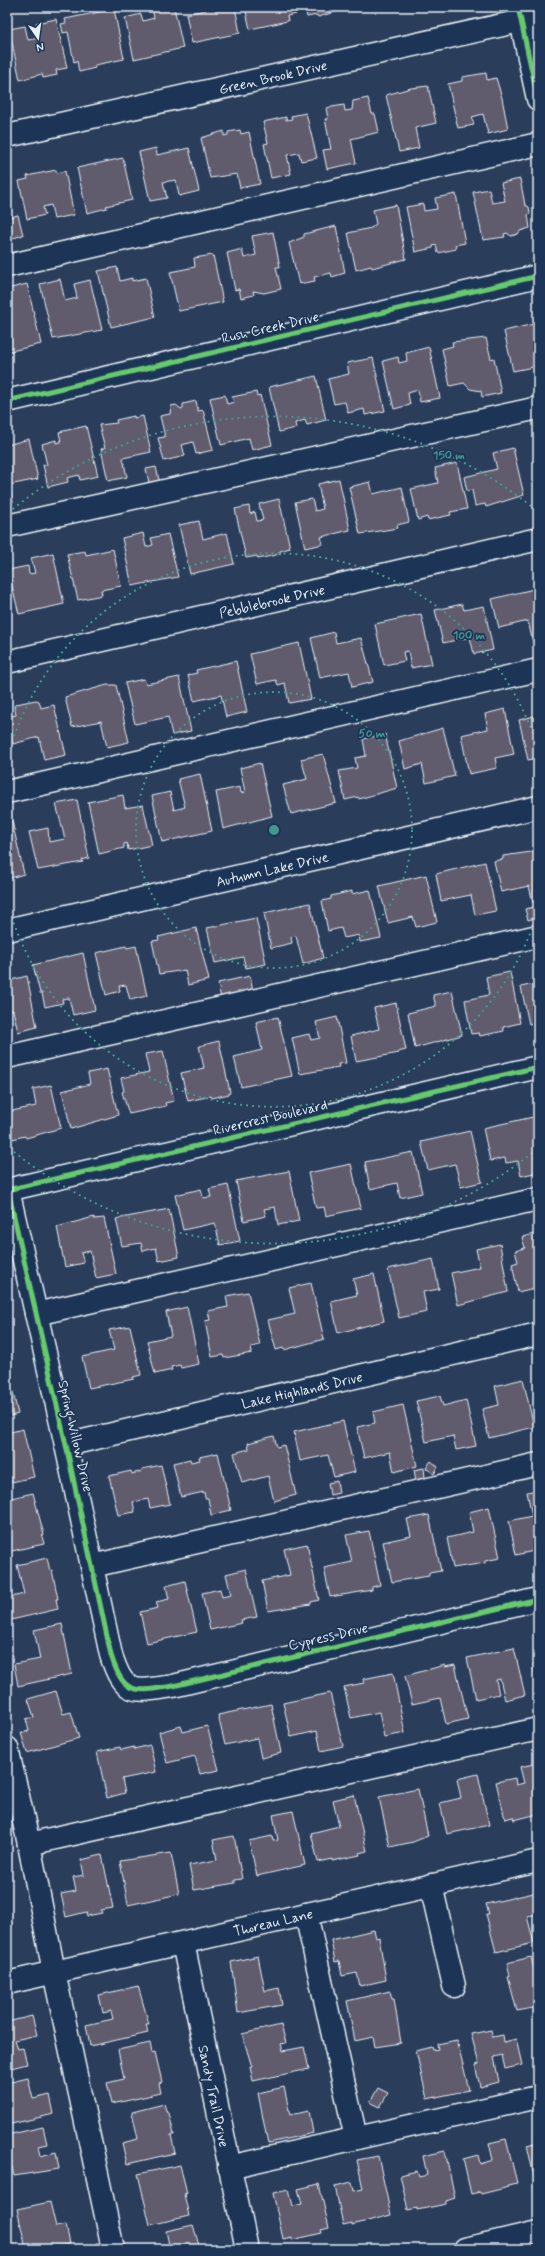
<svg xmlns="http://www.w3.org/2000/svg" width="545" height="2256" font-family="Mynerve,sans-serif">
<rect width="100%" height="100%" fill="#2a3d5b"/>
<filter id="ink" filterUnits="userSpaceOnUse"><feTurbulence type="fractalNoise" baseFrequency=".025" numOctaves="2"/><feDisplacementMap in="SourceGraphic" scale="8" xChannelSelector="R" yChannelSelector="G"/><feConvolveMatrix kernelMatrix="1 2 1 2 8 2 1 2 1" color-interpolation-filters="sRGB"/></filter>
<g filter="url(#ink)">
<g fill="#605b6d" stroke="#e8f1f8">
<polygon points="152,7 174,7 183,48 134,59 125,18 141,14 143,21 154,18"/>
<polygon points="205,7 235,7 240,33 192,43 186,14 206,10"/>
<polygon points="245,7 294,7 296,14 287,16 288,21 250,29"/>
<polygon points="305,7 352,7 318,17 317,15 307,17"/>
<polygon points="114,9 124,59 95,65 95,68 79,72 77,61 74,62 68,32 63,33 61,24 66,23 65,19"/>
<polygon points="56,19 67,68 56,70 57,75 43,78 42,74 20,80 9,29 25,26 28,40 39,38 36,23"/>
<polygon points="486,73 487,80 496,78 502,98 508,129 488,134 483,114 472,117 474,125 458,128 448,84 462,81 462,77"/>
<polygon points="428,86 436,123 415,128 419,148 399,152 386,95 411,88"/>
<polygon points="368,98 372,114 375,114 379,132 351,139 356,163 327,169 323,150 331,149 325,119 328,119 326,108 344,105 345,111 352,110 353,101"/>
<polygon points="306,113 317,158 301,161 299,153 287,155 291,174 271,178 264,144 268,143 263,122 286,117 286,120 292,119 291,116"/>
<polygon points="240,130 241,134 249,132 260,184 240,188 237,174 210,178 201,138 224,131 224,136 228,135 228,132"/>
<polygon points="156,148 157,155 189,148 199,191 179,196 176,180 163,182 167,198 150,201 139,152"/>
<polygon points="123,158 132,200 106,206 107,208 87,213 77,168"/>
<polygon points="56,170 57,173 65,171 74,215 54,219 51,205 43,207 45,215 27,219 19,181 28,179 27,176"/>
<polygon points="520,179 525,205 529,207 530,213 528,215 530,228 520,231 518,234 511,236 507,233 504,234 505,237 483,240 473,192 489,189 492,203 505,201 501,183"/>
<polygon points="456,194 465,243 455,245 456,249 438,253 436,245 433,246 433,248 415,252 406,207 423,204 424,211 437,209 435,198"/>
<polygon points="7,200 10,217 18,215 23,235 7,240"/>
<polygon points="396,205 406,259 372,268 371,266 356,270 348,233 371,228 376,224 373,210"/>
<polygon points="336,226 345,273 332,277 331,273 314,277 315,281 299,284 289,243 304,237 304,234"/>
<polygon points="273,232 280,267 276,267 281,289 264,293 253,291 254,295 241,298 239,289 235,290 227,253 242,249 244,258 256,255 252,236"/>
<polygon points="213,255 223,302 179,311 170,272 195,267 194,258"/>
<polygon points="117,267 120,281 132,278 132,281 146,278 155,317 111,327 98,271"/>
<polygon points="60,279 65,301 77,298 74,284 90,280 102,330 53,339 40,284"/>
<polygon points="27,284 41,344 7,352 7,289"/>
<polygon points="538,323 538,366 513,371 504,331"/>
<polygon points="486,338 491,359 494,358 501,393 482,397 481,391 470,389 464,383 450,386 442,349 453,346 452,342"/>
<polygon points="429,347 440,398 420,402 418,390 408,393 410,405 394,409 383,361 398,357 399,363 407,361 406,353"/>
<polygon points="373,358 385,411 365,415 364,409 348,413 345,402 334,404 328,379 349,374 347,363"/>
<polygon points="316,376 326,420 307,425 305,420 295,423 296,428 279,432 269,387"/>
<polygon points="256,392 257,396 260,395 272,445 252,450 249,438 221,445 210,398 225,395 227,404 234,402 232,397"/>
<polygon points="196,401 198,411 203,410 213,450 196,454 193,442 182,445 185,456 164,461 158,438 165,437 160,416 170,414 171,406 176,405 181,409 183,408 183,404"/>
<polygon points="134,416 134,418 143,416 151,452 123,458 127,477 108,481 101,449 105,448 99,425 117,423 116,420"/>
<polygon points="86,426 98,476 80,480 79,475 67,478 68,482 48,487 43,465 47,465 42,444 56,440 56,443 61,442 59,432"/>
<polygon points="29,439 38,479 9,485 13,502 7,503 7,445"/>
<polygon points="513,448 524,495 486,507 485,504 475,506 472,490 467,491 464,477 497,469 493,453"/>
<polygon points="457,463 467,509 450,512 451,515 428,520 427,517 418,520 411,489 438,483 435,468"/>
<polygon points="156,467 160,484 150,487 146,469"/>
<polygon points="339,479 350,530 321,537 323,544 305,548 295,502 312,499 315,511 323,509 318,484"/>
<polygon points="370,482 373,494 402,487 409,522 397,525 398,528 360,534 349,487"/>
<polygon points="279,499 290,548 280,551 280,554 258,559 257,556 246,558 235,509 249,506 250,514 255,512 257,521 263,520 259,504"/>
<polygon points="199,521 203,539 227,533 234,564 190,574 179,525"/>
<polygon points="143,533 146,547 153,545 151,538 168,534 178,577 132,586 122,538"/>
<polygon points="113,549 121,586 101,590 102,595 78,600 67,554 85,551 86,555"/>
<polygon points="53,553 64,604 19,614 8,570 28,566 29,574 35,573 31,558"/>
<polygon points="538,588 538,646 534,647 528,621 499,628 492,599"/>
<polygon points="462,604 464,610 484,606 493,650 474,654 470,637 443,643 435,610"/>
<polygon points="421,614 432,664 411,668 408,651 403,652 405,661 384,665 375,624"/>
<polygon points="334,632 336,643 361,638 373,682 352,687 349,672 320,678 311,638"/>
<polygon points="299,643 311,699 289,703 285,683 278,685 276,680 257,684 250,654"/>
<polygon points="236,661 247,712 226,717 221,695 194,701 188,675 197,673 196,670"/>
<polygon points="179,677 191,731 172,735 168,717 135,724 125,683 144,679 146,684"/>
<polygon points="107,685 116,685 129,742 107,747 101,721 72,727 65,697"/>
<polygon points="36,700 39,701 41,708 54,705 66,755 44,760 39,737 13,744 7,717 16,715 14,706 16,704"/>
<polygon points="505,709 514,754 495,758 497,768 469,774 461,735 488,729 485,714"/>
<polygon points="538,715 538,758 528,760 519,720"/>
<polygon points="443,728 455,776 426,783 422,764 405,769 399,741"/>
<polygon points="385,734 397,788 359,799 358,797 345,800 339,771 357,768 355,758 366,756 363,739"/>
<polygon points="323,754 336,803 291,814 283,785 307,779 301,759"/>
<polygon points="260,763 272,816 223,829 216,792 240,787 241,793 245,792 240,768"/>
<polygon points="200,774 212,831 162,842 152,796 170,792 174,810 185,807 178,779"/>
<polygon points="123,795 125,808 143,805 152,845 128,850 127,843 124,844 124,848 99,854 88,802"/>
<polygon points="77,800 89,858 82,860 83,862 38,870 29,832 48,828 49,842 65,839 56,804"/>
<polygon points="12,821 24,874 7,879 7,822"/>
<polygon points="538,851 538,902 533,903 529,886 501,892 494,861 503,859 503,856"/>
<polygon points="485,862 496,911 475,915 471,895 441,901 436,874"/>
<polygon points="426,875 437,922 416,927 413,917 388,923 379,886"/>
<polygon points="370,890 381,938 360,942 359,935 344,938 341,928 328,931 322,901 331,899 331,896 352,891 352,894"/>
<polygon points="310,903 323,958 303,964 296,936 291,937 292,943 271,948 264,913"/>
<polygon points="535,907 538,917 528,920 525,909"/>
<polygon points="256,918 266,964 246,968 243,957 215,963 207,928"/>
<polygon points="196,928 209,980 188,985 185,970 159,974 152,941 159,940 158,937"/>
<polygon points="126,946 127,948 136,946 147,996 130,1000 126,985 119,986 120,991 106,995 96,953"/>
<polygon points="83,953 95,1010 73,1015 69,998 62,999 63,1003 45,1007 42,993 40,993 33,965"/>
<polygon points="510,972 520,1023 503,1027 504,1031 480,1036 479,1033 471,1034 465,1000 489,995 486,977"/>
<polygon points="27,976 37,1027 18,1032 13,1010 7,1011 7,981"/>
<polygon points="250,976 253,992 221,999 218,983"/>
<polygon points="538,983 538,1022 529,1024 521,987"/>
<polygon points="452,991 462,1035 415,1048 408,1013 436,1006 433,995"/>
<polygon points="396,1003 406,1050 398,1052 399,1053 356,1061 351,1036 379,1029 374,1008"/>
<polygon points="278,1017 292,1076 241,1087 234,1057 262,1050 256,1022"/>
<polygon points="337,1017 346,1063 338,1064 339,1067 300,1074 292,1038 309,1034 311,1040 320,1038 316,1022"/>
<polygon points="219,1041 230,1092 229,1094 212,1098 211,1096 188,1101 181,1073 204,1068 199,1046"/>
<polygon points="163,1051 174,1101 165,1103 166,1106 129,1114 122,1092 124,1091 121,1078 149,1072 145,1054"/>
<polygon points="107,1069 118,1115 71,1129 62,1091 90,1084 88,1073"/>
<polygon points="51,1085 61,1128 26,1138 25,1136 12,1139 7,1112 36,1106 33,1089"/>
<polygon points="533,1117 538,1139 538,1172 521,1176 518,1161 506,1163 505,1158 490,1161 483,1128"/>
<polygon points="470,1131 482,1182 461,1187 455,1164 428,1170 421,1142"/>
<polygon points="413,1152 422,1193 400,1198 397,1183 370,1189 365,1162"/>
<polygon points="351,1164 361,1208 326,1216 324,1207 316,1208 308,1173"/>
<polygon points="289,1171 299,1221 278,1225 275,1207 264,1209 266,1216 244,1221 236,1181"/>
<polygon points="228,1185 240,1241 220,1245 215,1223 183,1230 175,1195 201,1189 203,1198 211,1197 209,1189"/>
<polygon points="169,1209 179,1257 159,1261 156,1248 143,1251 141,1243 122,1246 116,1219"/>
<polygon points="94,1217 94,1219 104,1218 116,1274 96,1278 90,1251 81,1253 84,1263 65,1267 57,1227"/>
<polygon points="538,1233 538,1287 518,1292 512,1264 518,1262 515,1251 525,1248 522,1237"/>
<polygon points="500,1244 508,1292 458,1305 451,1273 480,1267 476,1249"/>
<polygon points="433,1259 439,1289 423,1292 427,1312 399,1318 388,1269"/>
<polygon points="374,1274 384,1321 338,1333 331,1301 357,1295 353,1279"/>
<polygon points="311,1283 324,1339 284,1350 283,1348 276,1350 268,1320 295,1314 289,1288"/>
<polygon points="248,1292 260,1345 251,1347 252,1353 224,1358 223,1355 212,1357 205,1321 210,1320 208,1311 228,1307 226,1296"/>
<polygon points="187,1307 199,1364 181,1368 180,1365 171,1367 172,1370 155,1374 147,1341 171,1336 166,1312"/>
<polygon points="130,1326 141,1375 133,1377 134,1379 89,1388 82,1357 114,1350 109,1330"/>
<polygon points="7,1367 18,1414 7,1417"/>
<polygon points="523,1379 534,1427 489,1438 482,1409 499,1405 495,1386"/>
<polygon points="440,1396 443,1406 466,1400 476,1446 456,1450 453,1436 426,1442 416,1401"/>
<polygon points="403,1405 417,1466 394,1472 390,1452 364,1458 357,1427 375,1423 373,1412"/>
<polygon points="343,1421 355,1472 334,1477 328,1455 300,1461 294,1432"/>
<polygon points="23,1429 34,1477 7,1483 7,1433"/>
<polygon points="274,1436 277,1447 284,1445 296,1495 274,1501 268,1476 242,1483 234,1453 249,1449 248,1443"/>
<polygon points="218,1453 231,1510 211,1515 208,1498 205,1498 204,1492 181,1497 173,1463 190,1459 191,1462 200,1460 199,1457"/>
<polygon points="431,1461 438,1467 434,1474 426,1468"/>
<polygon points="161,1465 170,1504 150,1508 148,1499 133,1502 135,1512 118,1515 109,1476 131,1471 132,1474 142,1471 142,1469"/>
<polygon points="424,1468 425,1478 416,1480 414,1470"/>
<polygon points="337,1481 339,1493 330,1495 328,1483"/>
<polygon points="538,1490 538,1550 516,1555 509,1521 532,1516 527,1492"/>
<polygon points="33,1493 44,1535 42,1536 44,1544 7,1552 7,1499"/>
<polygon points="489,1507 500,1558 485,1561 485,1563 453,1568 447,1538 473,1532 469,1512"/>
<polygon points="429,1515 441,1571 429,1573 429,1576 392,1582 383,1542 411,1536 407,1519"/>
<polygon points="369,1531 380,1585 372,1587 372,1590 330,1597 324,1568 352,1562 346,1535"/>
<polygon points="307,1544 319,1600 311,1602 311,1604 268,1611 262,1581 290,1575 284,1549"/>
<polygon points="47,1558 50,1571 52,1570 58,1599 56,1599 58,1609 7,1621 7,1598 24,1594 17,1565"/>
<polygon points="246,1569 257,1617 241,1620 242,1623 210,1630 202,1593 220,1589 222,1597 231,1595 226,1574"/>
<polygon points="185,1581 197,1632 147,1643 140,1612 158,1608 156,1602 169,1599 166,1586"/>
<polygon points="62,1624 72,1674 18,1686 14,1664 40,1659 34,1630"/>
<polygon points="514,1648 525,1695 505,1700 500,1679 496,1680 499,1694 476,1699 467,1658"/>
<polygon points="538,1663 538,1687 533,1664"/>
<polygon points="445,1665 445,1667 455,1665 468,1719 446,1724 440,1698 412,1704 405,1676"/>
<polygon points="393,1673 405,1733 384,1737 379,1712 351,1718 344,1687 364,1683 363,1679"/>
<polygon points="56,1691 63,1714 71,1712 79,1738 27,1753 21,1733 29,1731 26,1719 34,1717 28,1699"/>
<polygon points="330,1693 343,1746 321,1751 317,1731 291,1737 283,1703"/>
<polygon points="271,1704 281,1753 261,1758 257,1738 225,1745 218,1715"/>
<polygon points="181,1726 183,1732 207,1726 219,1770 200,1774 195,1756 167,1763 159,1732"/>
<polygon points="150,1745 156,1772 122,1779 125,1793 107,1798 97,1752 120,1747 121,1750 134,1747 134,1749"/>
<polygon points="538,1763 538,1814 514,1820 513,1817 505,1819 496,1782 515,1778 516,1785 524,1783 520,1767"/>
<polygon points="478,1774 489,1825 447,1834 440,1803 461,1798 457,1779"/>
<polygon points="418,1789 428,1836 413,1842 390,1847 379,1797"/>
<polygon points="354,1795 367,1851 359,1853 360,1855 332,1861 332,1859 318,1862 311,1833 339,1826 333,1800"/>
<polygon points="293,1811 305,1865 257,1876 249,1841 272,1836 273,1841 278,1840 273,1815"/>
<polygon points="234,1836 242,1879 235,1880 235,1883 194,1890 189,1865 217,1860 213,1840"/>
<polygon points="171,1853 179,1894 128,1905 120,1861"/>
<polygon points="102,1855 113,1908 101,1910 102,1913 87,1916 86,1912 66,1917 61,1894 76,1891 73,1877 84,1875 81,1860"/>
<polygon points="538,1892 538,1914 527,1916 534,1943 496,1952 486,1914 489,1914 486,1904"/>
<polygon points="374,1930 376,1938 379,1937 386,1980 360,1986 357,1973 342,1976 339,1961 335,1962 331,1940"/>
<polygon points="258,1956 265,1991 279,1988 282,2005 238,2013 231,1962"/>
<polygon points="531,1957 538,1986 538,2007 517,2011 508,1977 510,1976 507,1963"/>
<polygon points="138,1986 149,2024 146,2024 148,2033 90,2046 86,2025 113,2019 111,2011 103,2013 99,1995"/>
<polygon points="390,1991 392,1999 394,1999 401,2043 375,2047 373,2037 355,2041 347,2001"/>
<polygon points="32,2016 37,2035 15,2040 18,2049 23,2048 27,2064 7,2069 7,2022"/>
<polygon points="281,2025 286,2043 281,2044 283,2051 304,2047 309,2069 253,2081 250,2067 252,2067 242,2034"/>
<polygon points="491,2030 493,2037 503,2035 504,2042 516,2039 522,2065 505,2069 502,2055 494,2057 499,2082 480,2087 475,2065 479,2064 471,2034"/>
<polygon points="457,2040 469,2090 427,2099 416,2051 432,2047 433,2050 438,2049 437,2044"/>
<polygon points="150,2043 152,2053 155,2052 162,2082 159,2083 161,2093 112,2104 107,2083 124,2079 118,2050"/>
<polygon points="28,2078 33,2099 50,2095 54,2114 7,2125 7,2083"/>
<polygon points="284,2087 290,2115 309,2111 313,2133 269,2143 267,2134 266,2134 258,2093"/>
<polygon points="378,2088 388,2093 380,2107 370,2102"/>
<polygon points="164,2104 167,2113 169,2113 174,2135 171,2135 175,2153 127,2164 122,2143 138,2139 132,2112"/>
<polygon points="43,2127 47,2144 38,2146 40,2156 56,2152 59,2169 14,2176 7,2146 7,2135"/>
<polygon points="506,2139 517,2183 509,2185 509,2187 481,2194 480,2192 471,2194 463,2159 478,2155 480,2164 493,2160 489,2143"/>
<polygon points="538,2142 538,2180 535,2181 527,2145"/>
<polygon points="445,2151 455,2198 446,2201 446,2204 417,2210 417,2208 408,2210 400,2175 417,2171 419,2177 427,2175 423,2156"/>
<polygon points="378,2156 391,2215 352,2225 352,2223 343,2225 335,2186 352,2182 354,2191 363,2189 357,2160"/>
<polygon points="180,2165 187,2193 184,2194 189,2216 150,2225 138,2174"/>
<polygon points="319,2184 329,2228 321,2230 322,2233 292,2240 292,2237 283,2239 273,2193 289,2190 293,2206 302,2204 298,2189"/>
<polygon points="50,2202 56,2227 66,2225 70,2244 47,2249 26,2249 17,2209"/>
<polygon points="193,2225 200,2249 170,2249 166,2231"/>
</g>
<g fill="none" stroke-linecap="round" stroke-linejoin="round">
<defs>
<g id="minor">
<polyline points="518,7 538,99"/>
<polyline points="7,136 538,17"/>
<polyline points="7,266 538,144"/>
<polyline points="7,401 538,276"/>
<polyline points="7,526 538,408"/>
<polyline points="7,662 538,539"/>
<polyline points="7,792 538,670"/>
<polyline points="7,930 538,807"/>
<polyline points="7,1057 538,936"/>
<polyline points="7,1190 538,1067"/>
<path d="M8,1190l58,255 45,210c13,41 23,37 62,31l365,-87"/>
<polyline points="36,1314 538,1199"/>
<polyline points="66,1445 538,1334"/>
<polyline points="92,1566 538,1464"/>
<polyline points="7,1748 29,1844"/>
<polyline points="431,1885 454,1986"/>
<polyline points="306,1914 356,2138"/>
<polyline points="183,1943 247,2249"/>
<polyline points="7,1983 538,1861"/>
<polyline points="229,2167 538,2097"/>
<polyline points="113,2249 54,1972 29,1844 538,1729"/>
<polyline points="465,2249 538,2232"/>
</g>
</defs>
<use href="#minor" stroke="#e8f1f8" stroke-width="25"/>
<use href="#minor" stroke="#1d3557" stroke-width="22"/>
<defs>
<g id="cycleway">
<polyline points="518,7 538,99"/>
<polyline points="7,401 538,276"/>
<polyline points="7,1190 538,1067"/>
<path d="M8,1190l58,255 45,210c13,41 23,37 62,31l365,-87"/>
</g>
</defs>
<use href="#cycleway" stroke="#1d3557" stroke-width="8"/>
<use href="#cycleway" stroke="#67ca6e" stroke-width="5"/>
</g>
</g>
<g fill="none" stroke="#459590" stroke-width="2" stroke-dasharray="2 4">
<circle cx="274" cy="830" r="138"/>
<path d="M538 911A276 276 0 0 1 7 901M7 759A276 276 0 0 1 538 749"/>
<path d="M537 1149A414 414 0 0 1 8 1147M8 513A414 414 0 0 1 537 511"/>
</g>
<g text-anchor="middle" stroke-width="3.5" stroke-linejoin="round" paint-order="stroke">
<g font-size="14" fill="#e8f1f8" stroke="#1d3557">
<text transform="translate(273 77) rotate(-13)" y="5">Green Brook Drive</text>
<text transform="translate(270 327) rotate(-13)" y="5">Rush Creek Drive</text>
<text transform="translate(272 601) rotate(-13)" y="5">Pebblebrook Drive</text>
<text transform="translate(272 869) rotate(-13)" y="5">Autumn Lake Drive</text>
<text transform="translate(270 1117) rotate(-13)" y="5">Rivercrest Boulevard</text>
<text transform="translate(302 1390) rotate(-13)" y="5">Lake Highlands Drive</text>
<text transform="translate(76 1436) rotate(77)" y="5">Spring Willow Drive</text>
<text transform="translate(328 1636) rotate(-13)" y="5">Cypress Drive</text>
<text transform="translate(273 1922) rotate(-13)" y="5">Thoreau Lane</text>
<text transform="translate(214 2096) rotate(78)" y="5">Sandy Trail Drive</text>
</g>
</g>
<circle cx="274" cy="830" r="6" fill="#459590" stroke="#1d3557" stroke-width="2"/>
<g font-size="12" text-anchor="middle" font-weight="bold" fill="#459590" stroke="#1d3557" stroke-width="3.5" stroke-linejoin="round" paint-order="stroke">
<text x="449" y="459">150 m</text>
<text x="469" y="639">100 m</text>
<text x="372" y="737">50 m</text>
</g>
<rect width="545" height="2256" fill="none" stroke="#1d3557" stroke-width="24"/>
<rect x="12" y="12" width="521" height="2232" fill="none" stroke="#e8f1f8" stroke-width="1.5" filter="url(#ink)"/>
<g transform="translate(38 38) rotate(167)" stroke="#1d3557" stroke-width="3" paint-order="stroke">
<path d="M0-3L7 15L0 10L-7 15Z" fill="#e8f1f8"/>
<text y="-6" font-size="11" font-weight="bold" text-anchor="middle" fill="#e8f1f8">N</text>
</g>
</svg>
